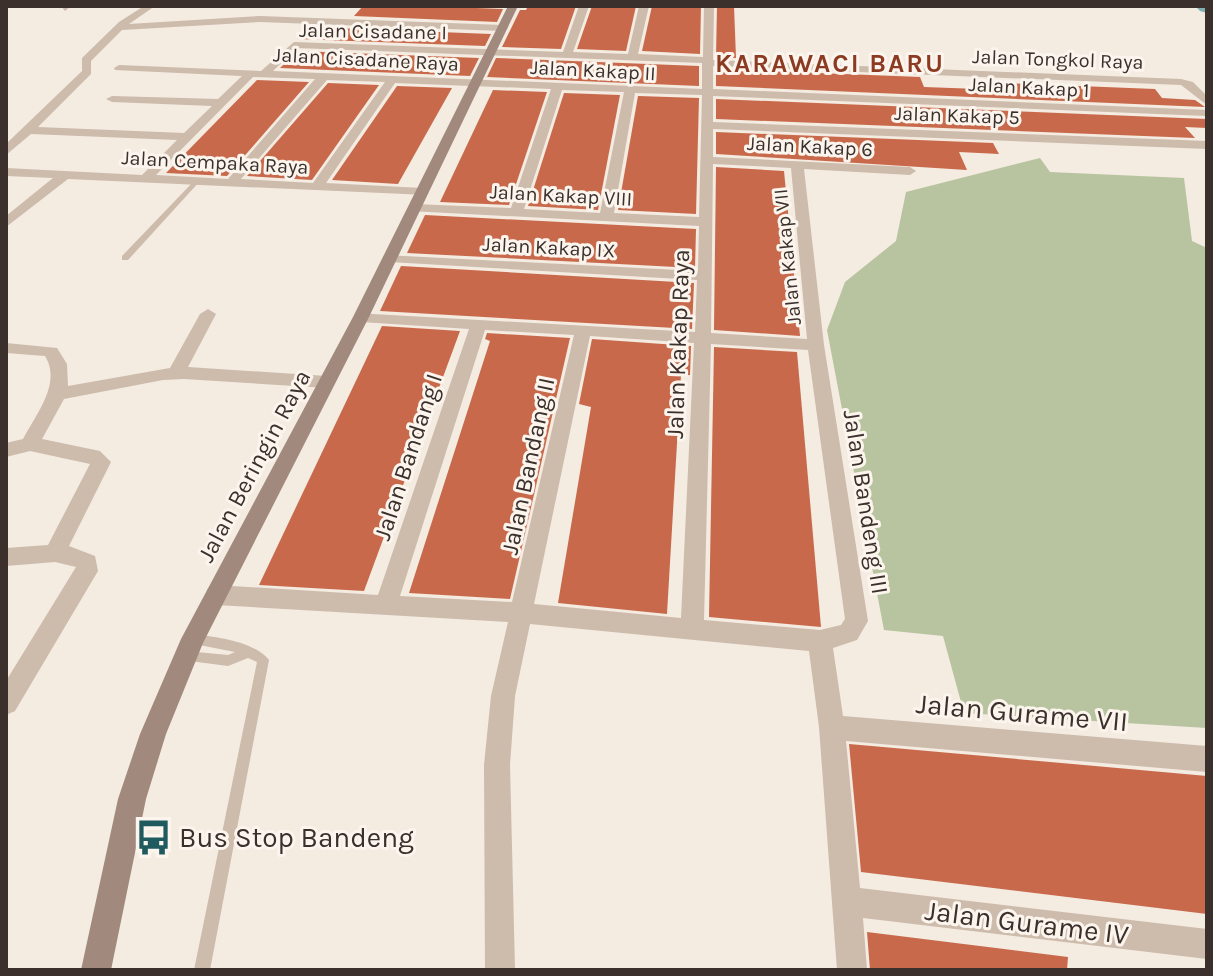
<svg xmlns="http://www.w3.org/2000/svg" width="1213" height="976" font-family="Karla,sans-serif">
<rect width="100%" height="100%" fill="#f4ebe1"/>
<polygon fill="#b8c4a0" points="1040,158 1050,172 1184,178 1192,241 1207,248 1207,728 964,713 943,636 884,630 827,330 845,282 896,241 906,192"/>
<g fill="none" stroke-linecap="round" stroke-linejoin="round">
<polygon fill="#7fb0b2" fill-rule="evenodd" points="1195,6 1207,6 1207,13 1200,11"/>
</g>
<g fill="#c8694b">
<polygon points="363,6 422,6 503,9 497,22 354,16"/>
<polygon points="528,6 576,6 561,49 502,47 520,10 526,10"/>
<polygon points="592,6 636,6 626,51 577,49"/>
<polygon points="652,6 701,6 700,54 642,51"/>
<polygon points="717,6 734,6 736,58 716,57"/>
<polygon points="309,27 491,34 485,46 297,39"/>
<polygon points="298,51 479,58 470,76 280,68"/>
<polygon points="496,58 699,66 699,86 487,77"/>
<polygon points="716,69 920,77 924,87 979,89 975,82 1155,89 1162,98 1195,100 1205,107 716,86"/>
<polygon points="257,80 309,82 227,176 166,173"/>
<polygon points="328,83 379,85 312,180 247,176"/>
<polygon points="397,86 452,88 398,184 332,180"/>
<polygon points="493,90 547,92 509,205 440,202"/>
<polygon points="564,93 620,95 598,210 528,206"/>
<polygon points="638,96 699,98 696,214 618,210"/>
<polygon points="716,99 1207,119 1207,128 1185,127 1195,138 716,119"/>
<polygon points="716,132 993,143 999,154 959,152 967,170 716,154"/>
<polygon points="716,167 784,171 800,336 714,330"/>
<polygon points="425,215 696,229 695,268 407,253"/>
<polygon points="401,266 694,283 692,329 380,311"/>
<polygon points="382,326 460,331 364,591 259,585"/>
<polygon points="487,333 570,338 510,599 409,593 490,341 485,339"/>
<polygon points="592,339 691,346 690,375 681,375 667,614 558,603 591,407 579,404"/>
<polygon points="714,347 797,352 821,627 709,617"/>
<polygon points="849,744 1207,776 1207,914 861,872"/>
<polygon points="867,932 1068,957 1067,970 870,970"/>
</g>
<g fill="none" stroke-linecap="round" stroke-linejoin="round">
<g fill="#cdbbac" fill-rule="evenodd">
<polygon points="195,180 200,181 128,260 122,260 122,256"/>
<path d="M193,634c23,3 61,7 76,26l-59,310h-16l63,-308 -9,-4 -20,8 -46,-6 -2,-4 2,-4 4,-1 42,4 7,-3 -46,-9 -2,-4 2,-4z"/>
</g>
<g fill="#cdbbac" fill-rule="evenodd">
<polygon points="61,6 71,6 65,11"/>
<path d="M144,6h11l-26,18 131,-8 243,9 5,3 -5,3 -243,-9 -138,8 -31,31v13l-53,53 146,6 28,-27 -100,-4 -6,-3 6,-3 106,3 24,-23 -127,-6 -1,-2 5,-3 142,6 33,-29 269,10 16,-46h10l-16,46 55,2 11,-48h10l-11,48 65,3 1,-51h10l-1,54 468,19 12,3 14,14v9l-26,-20 -468,-19v23l494,21v6l-494,-20v26l494,19v8l-494,-20v28l197,10 6,4 -6,4 -106,-6 20,176 44,276 -11,19 -24,8 10,68 364,30v26l-361,-31 14,147 347,41v30l-344,-41 4,52h-30l-18,-243 -10,-76 -279,-27 -15,72 -5,69 5,205h-30l-1,-205 7,-69 17,-74 -292,-17 -8,-3 -3,-7 3,-7 8,-3 162,10 91,-266 -108,-7 -6,-1v-8l340,19 2,-52 -307,-18 -5,-1v-6l313,16 1,-45 -290,-15v-6l5,-1 97,4 40,-119 -156,-6 -69,100 96,5 5,1v6l-359,-16 -62,48v-11l47,-38 -47,-2v-8l136,7 35,-35 -146,-6 -25,21v-11l76,-73v-13l37,-36zM297,48l405,15v26l-429,-18zM253,77l62,2 -87,100 -72,-4zM327,80l58,2 -72,101 -72,-4zM562,90l62,2 -24,121 -76,-4zM635,93l67,2 -3,122 -85,-4zM713,164l78,4 16,171 -96,-6zM485,330l89,5 -62,267 -112,-6zM590,336l104,7 -13,275 -147,-14zM711,344l97,6 37,269 -4,6 -21,5 -116,-10z"/>
<path d="M208,309l8,5 -28,53 139,9 9,6 -9,6 -143,-9 -21,1 -99,19 -22,40 58,12 11,11 -42,84 26,10 3,15 -83,140 -9,4v-34l70,-114 -21,-5 -49,4v-18l42,-3 42,-81 -60,-13 -24,6v-14l17,-4c13,-25 39,-56 22,-83l-39,-3v-10l51,5 10,16 1,22 102,-18 30,-54z"/>
</g>
<polygon fill="#a18a7d" fill-rule="evenodd" points="508,6 518,6 369,317 203,643 166,734 146,799 111,970 81,970 118,799 140,734 181,639 353,317"/>
</g>
<defs>
<symbol id="bus-bare" viewBox="-9 -9 18 18"><path d="M-5-6H5V4H4V6H2V4H-2V6H-4V4H-5ZM-3.5-4V0h7V-4ZM-3.5 1.2v1.5H-2V1.2ZM2 1.2v1.5H3.5V1.2Z" fill="#1f5a5e" stroke="#fbf5ee" stroke-width="2.5" paint-order="stroke"/></symbol>
</defs>
<g fill-rule="evenodd">
<use href="#bus-bare" x="128" y="812" width="51" height="51"/>
</g>
<g text-anchor="middle" stroke-width="6" stroke-linejoin="round" paint-order="stroke">
<g font-size="20" fill="#3b302b" stroke="#fbf5ee">
<text transform="translate(373 31) rotate(1)" y="7">Jalan Cisadane I</text>
<text transform="translate(366 59) rotate(3)" y="7">Jalan Cisadane Raya</text>
<text transform="translate(1058 59) rotate(2)" y="7">Jalan Tongkol Raya</text>
<text transform="translate(593 70) rotate(3)" y="7">Jalan Kakap II</text>
<text transform="translate(1029 87) rotate(3)" y="7">Jalan Kakap 1</text>
<text transform="translate(957 115) rotate(2)" y="7">Jalan Kakap 5</text>
<text transform="translate(810 146) rotate(3)" y="7">Jalan Kakap 6</text>
<text transform="translate(215 162) rotate(3)" y="7">Jalan Cempaka Raya</text>
<text transform="translate(561 195) rotate(3)" y="7">Jalan Kakap VIII</text>
<text transform="translate(549 247) rotate(3)" y="7">Jalan Kakap IX</text>
<text transform="translate(787 257) rotate(-96)" y="7">Jalan Kakap VII</text>
</g>
<g font-size="24" fill="#3b302b" stroke="#fbf5ee">
<text transform="translate(678 344) rotate(-88)" y="8">Jalan Kakap Raya</text>
<text transform="translate(408 457) rotate(-72)" y="8">Jalan Bandang I</text>
<text transform="translate(254 466) rotate(-62)" y="8">Jalan Beringin Raya</text>
<text transform="translate(528 466) rotate(-78)" y="8">Jalan Bandang II</text>
<text transform="translate(866 502) rotate(81)" y="8">Jalan Bandeng III</text>
</g>
<g font-size="26" font-weight="bold" letter-spacing="2" fill="#8c3b22" stroke="#fbf5ee">
<text x="830" y="72">KARAWACI BARU</text>
</g>
<g font-size="28" fill="#3b302b" stroke="#fbf5ee">
<text transform="translate(1022 712) rotate(5)" y="10">Jalan Gurame VII</text>
<text transform="translate(1027 922) rotate(7)" y="10">Jalan Gurame IV</text>
</g>
<g font-size="28" fill="#3b302b" stroke="#fbf5ee" text-anchor="start">
<text x="179" y="847">Bus Stop Bandeng</text>
</g>
</g>
<rect width="1213" height="976" fill="none" stroke="#3b302b" stroke-width="16"/>
</svg>
